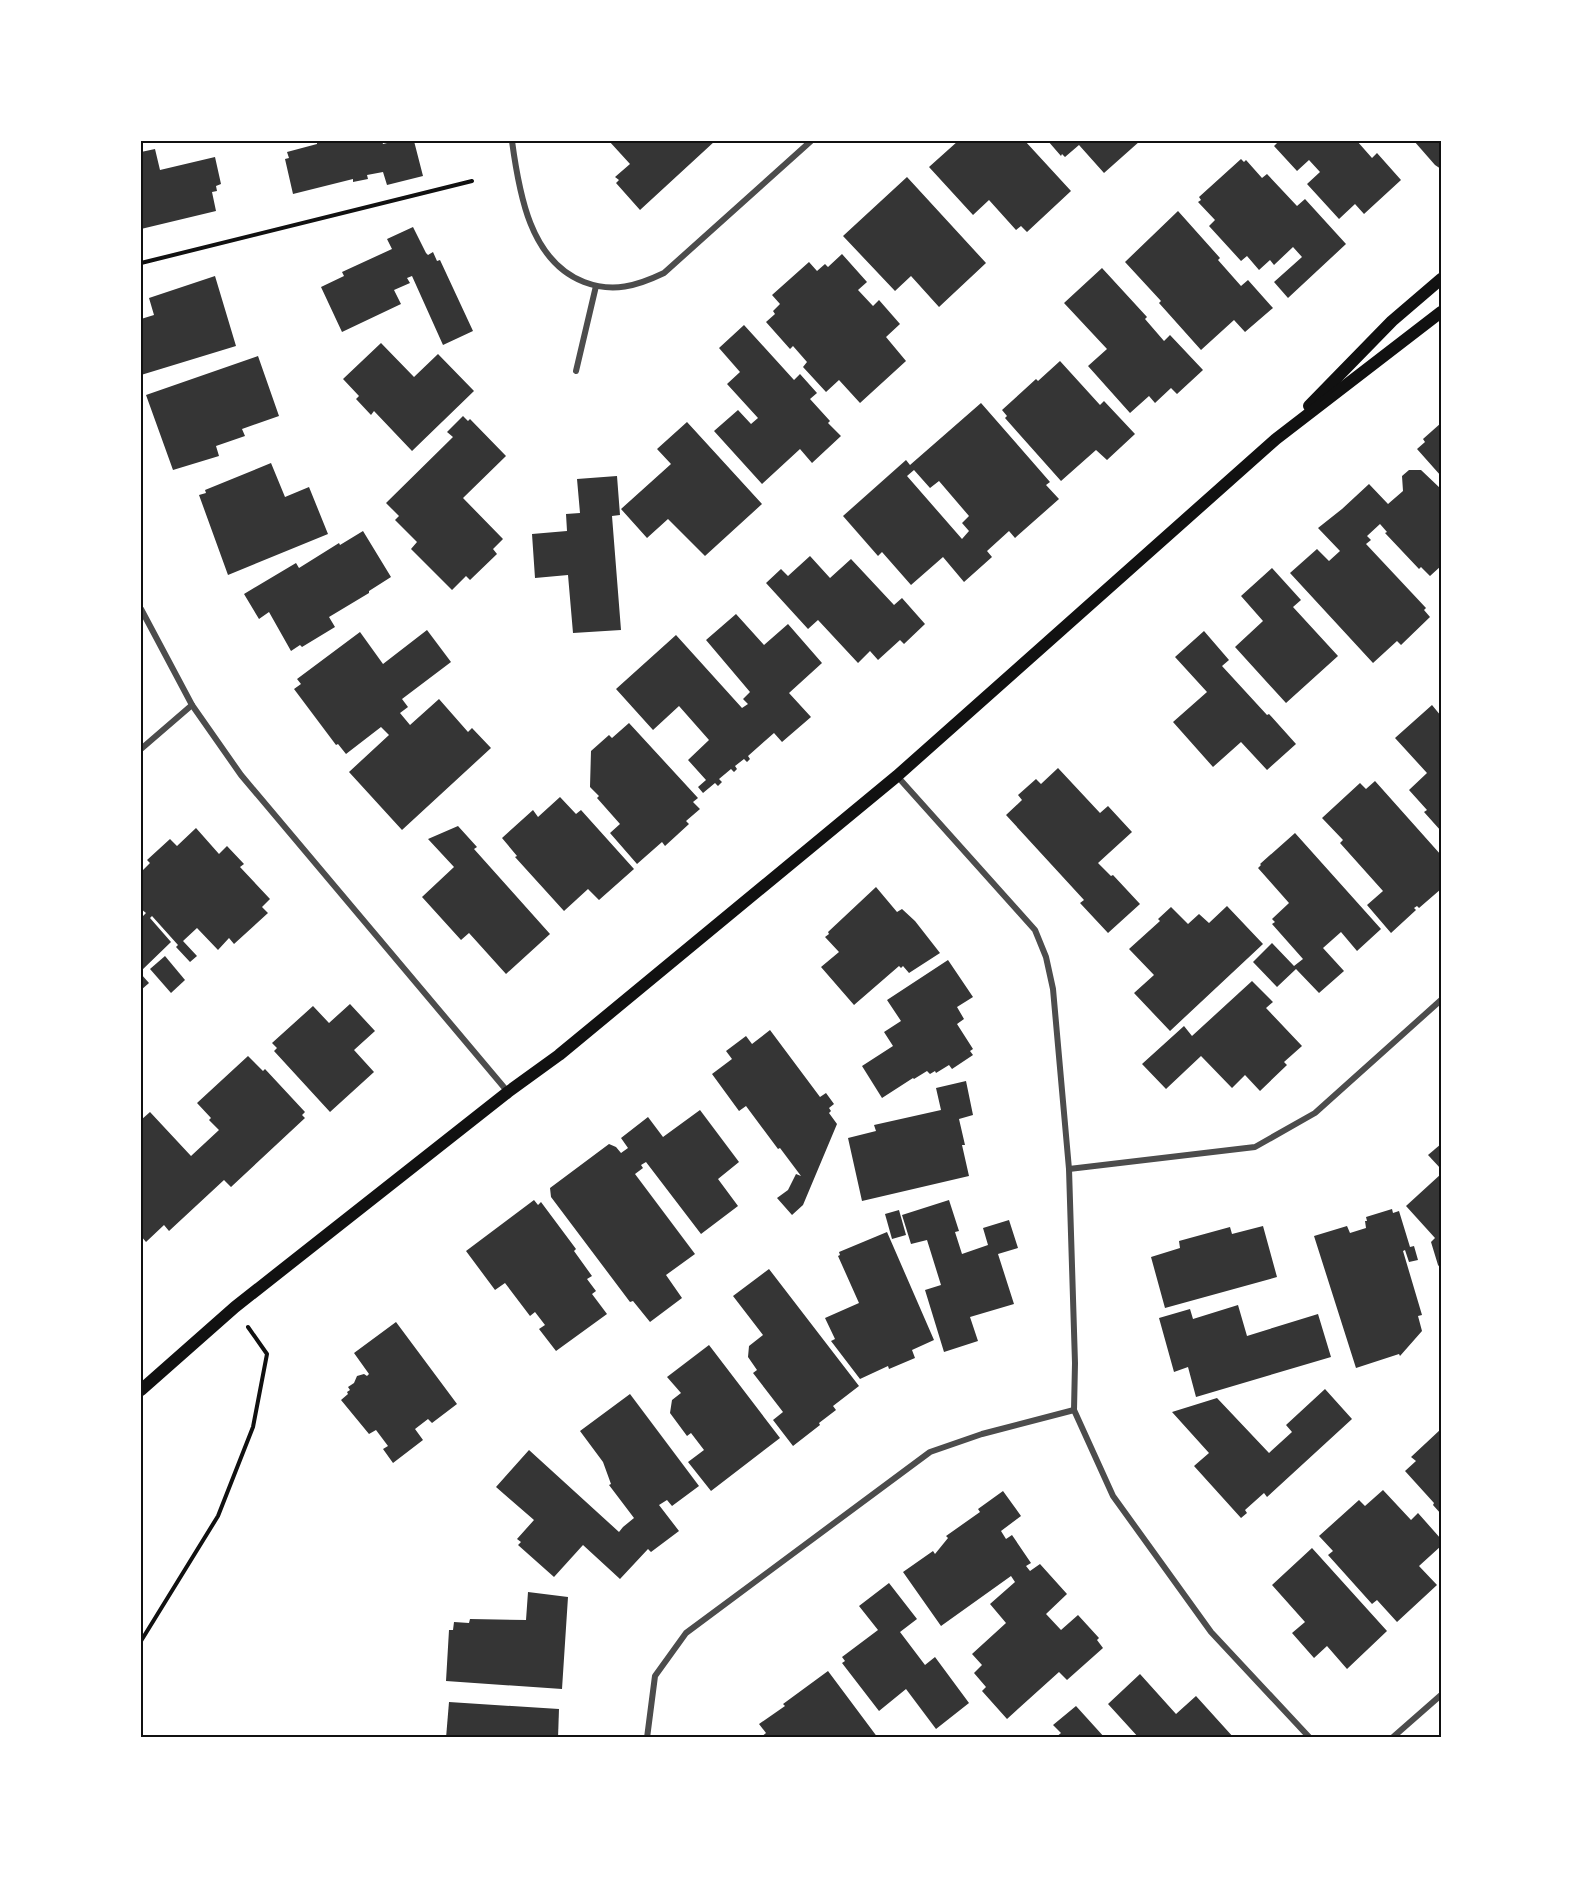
<svg xmlns="http://www.w3.org/2000/svg" width="1582" height="1879" font-family="'Source Serif 4',serif">
<rect width="100%" height="100%" fill="#fff"/>
<g fill="#353535" fill-rule="evenodd">
<polygon points="317,141 382,141 383,144 395,141 414,141 423,176 387,185 383,172 367,175 368,179 353,182 353,179 293,194 285,159 289,158 287,152 317,144"/>
<polygon points="609,141 715,141 640,210 616,183 619,180 615,177 630,164"/>
<polygon points="958,141 1025,141 1071,191 1027,232 1021,226 1016,230 989,200 973,215 929,167"/>
<polygon points="1048,141 1140,141 1104,173 1079,145 1065,157 1062,154 1061,156"/>
<polygon points="1279,141 1357,141 1372,158 1377,153 1401,180 1364,214 1355,204 1339,219 1307,184 1320,172 1309,160 1297,171 1274,146"/>
<polygon points="1414,141 1441,141 1441,169 1435,165"/>
<polygon points="155,149 160,170 215,157 221,184 216,186 217,191 212,192 216,211 141,229 141,152"/>
<polygon points="1241,159 1244,162 1246,160 1262,178 1267,174 1297,206 1305,199 1346,244 1288,298 1274,282 1302,257 1293,247 1274,265 1270,260 1259,270 1247,256 1241,261 1209,226 1215,220 1198,202 1201,200 1199,197"/>
<polygon points="907,177 986,263 939,307 911,276 895,291 843,236"/>
<polygon points="1178,211 1220,258 1218,260 1241,286 1248,280 1273,308 1245,332 1234,320 1201,350 1159,303 1161,301 1125,262"/>
<polygon points="413,227 426,253 428,255 433,252 437,261 440,260 473,331 443,345 412,276 407,278 410,283 394,290 401,304 342,332 321,287 344,276 342,272 392,249 387,239"/>
<polygon points="842,254 867,282 858,290 873,306 879,300 900,324 886,337 906,361 860,403 839,380 826,392 803,367 807,362 793,346 790,349 766,322 775,314 773,311 780,304 772,295 809,262 817,271 825,264 828,267"/>
<polygon points="1102,268 1147,317 1145,319 1164,341 1170,335 1203,370 1177,394 1171,388 1155,403 1149,396 1130,413 1088,366 1107,349 1064,303"/>
<polygon points="215,276 236,346 141,375 141,319 154,315 149,298"/>
<polygon points="744,325 794,380 800,374 817,393 810,399 830,421 828,423 841,436 812,463 800,449 762,484 714,431 738,410 751,424 758,418 727,384 740,372 719,348"/>
<polygon points="381,343 414,377 438,354 474,391 412,451 374,411 371,415 356,399 359,396 343,379"/>
<polygon points="258,356 279,416 242,429 245,436 216,446 219,456 173,470 146,395"/>
<polygon points="1060,361 1100,405 1104,401 1135,434 1107,460 1096,450 1061,481 1005,418 1007,416 1002,410 1036,379 1038,381"/>
<path d="M981,403l69,79 -4,3 13,14 -44,39 -6,-7 -22,20 5,6 -28,25 -21,-25 -32,28 -29,-33 -4,4 -35,-40 63,-56 4,5zM914,470l16,18 9,-7 30,35 -7,7 7,8 -7,8 -55,-63z"/>
<polygon points="463,416 468,421 470,419 506,456 463,498 503,539 493,549 497,554 470,580 466,576 452,590 411,549 417,542 395,520 399,516 386,503 453,437 447,432"/>
<polygon points="687,422 762,504 705,556 668,519 647,538 621,509 671,464 657,449"/>
<polygon points="1441,423 1441,476 1417,449 1425,442 1423,439"/>
<polygon points="271,463 285,497 309,487 328,534 228,575 199,495 206,493 205,490"/>
<polygon points="1409,470 1421,470 1441,489 1441,566 1430,576 1421,567 1419,569 1385,533 1387,532 1380,524 1367,536 1371,540 1366,544 1426,608 1424,610 1430,617 1401,645 1397,641 1373,663 1290,573 1317,549 1329,561 1340,551 1318,528 1342,509 1369,484 1388,504 1403,491 1402,476"/>
<polygon points="617,476 620,515 612,516 621,630 573,633 568,575 535,578 532,534 567,531 566,514 580,513 577,479"/>
<polygon points="363,531 391,577 369,591 369,593 329,617 335,627 302,647 300,645 291,651 269,612 259,619 244,594 296,563 299,568 339,543 340,545"/>
<polygon points="810,556 830,578 851,559 894,605 902,598 925,624 904,644 900,640 878,660 870,651 858,663 818,620 808,629 766,583 781,569 788,576"/>
<polygon points="1272,568 1301,600 1293,607 1338,656 1286,703 1235,647 1263,621 1241,596"/>
<polygon points="736,614 764,645 788,624 822,663 789,693 811,717 782,742 774,733 748,756 750,759 747,762 744,759 735,766 737,769 734,772 731,769 719,779 722,782 718,786 715,783 703,793 698,787 706,780 688,760 709,740 679,706 653,730 616,689 676,635 742,708 748,704 743,699 750,692 706,640"/>
<polygon points="427,630 451,662 402,699 408,707 400,713 410,725 439,699 468,732 472,728 491,748 402,830 349,772 389,735 381,727 346,754 338,744 336,745 294,689 301,684 297,679 360,632 383,664"/>
<polygon points="1204,631 1229,660 1222,666 1267,715 1269,714 1296,744 1267,770 1241,742 1213,767 1173,722 1207,692 1175,657"/>
<polygon points="1432,705 1441,716 1441,831 1424,812 1427,810 1409,790 1427,773 1395,738"/>
<polygon points="629,723 698,798 693,802 700,809 686,821 689,824 665,846 662,842 637,864 610,833 620,824 597,798 599,796 590,787 591,751 609,735 612,738"/>
<polygon points="1058,768 1100,813 1108,806 1132,832 1098,863 1111,876 1113,875 1140,904 1108,933 1080,903 1084,900 1006,815 1022,800 1018,795 1036,779 1041,784"/>
<polygon points="1375,781 1441,855 1441,889 1419,908 1417,906 1414,908 1416,910 1391,933 1367,905 1383,891 1340,843 1343,840 1322,818 1360,783 1366,789"/>
<polygon points="560,797 576,814 581,810 634,869 599,900 588,889 564,911 515,857 517,856 502,838 533,810 538,817"/>
<polygon points="458,826 477,847 474,849 550,934 506,974 469,933 461,940 422,897 454,867 428,839"/>
<polygon points="196,828 219,854 227,846 244,864 240,867 270,899 262,907 268,913 234,944 229,938 218,950 197,928 183,941 197,956 190,962 176,947 178,945 152,916 150,918 171,942 141,971 141,918 146,913 141,909 141,872 150,863 147,860 170,839 177,846"/>
<polygon points="1295,833 1381,929 1357,951 1341,932 1323,948 1344,971 1319,993 1296,969 1277,987 1253,962 1272,943 1294,966 1303,959 1272,924 1275,922 1272,919 1289,903 1258,868 1261,865 1260,864"/>
<polygon points="876,887 897,912 902,909 915,921 940,953 909,973 903,966 901,968 899,966 854,1005 821,967 839,952 825,937 829,934 828,932"/>
<polygon points="1227,906 1263,944 1170,1031 1134,993 1154,975 1129,949 1160,921 1158,919 1171,907 1188,924 1199,914 1209,923"/>
<polygon points="165,956 185,980 171,993 150,969"/>
<polygon points="948,960 973,997 957,1007 964,1019 957,1024 973,1049 970,1051 973,1055 952,1069 949,1065 936,1073 935,1071 930,1074 927,1071 914,1079 913,1078 882,1098 862,1066 893,1046 884,1032 901,1021 887,1000"/>
<polygon points="141,974 149,983 141,990"/>
<polygon points="1252,981 1273,1002 1266,1008 1302,1046 1284,1062 1287,1065 1260,1091 1245,1075 1232,1088 1201,1056 1166,1089 1142,1064 1184,1026 1192,1036"/>
<polygon points="350,1004 375,1031 354,1050 374,1072 330,1112 274,1051 277,1048 272,1043 313,1006 329,1023"/>
<polygon points="770,1030 820,1097 826,1093 834,1104 829,1108 831,1111 829,1113 837,1124 803,1205 792,1215 777,1198 788,1190 796,1174 801,1176 780,1148 778,1149 746,1106 739,1111 712,1074 732,1059 726,1051 746,1036 752,1044"/>
<polygon points="248,1056 263,1071 265,1069 305,1112 302,1115 305,1118 231,1187 224,1180 169,1231 164,1225 146,1242 141,1236 141,1120 150,1112 191,1156 219,1130 209,1120 211,1118 197,1103"/>
<polygon points="966,1081 973,1115 959,1119 965,1145 962,1145 969,1176 862,1201 848,1138 876,1131 874,1125 941,1110 936,1088"/>
<polygon points="700,1110 739,1162 718,1179 738,1206 701,1234 646,1162 641,1165 643,1168 635,1174 695,1254 666,1275 682,1298 650,1322 633,1301 630,1302 551,1197 550,1188 609,1144 616,1147 621,1153 628,1148 621,1138 648,1117 663,1137"/>
<polygon points="1441,1144 1441,1169 1428,1155"/>
<polygon points="1441,1174 1441,1269 1438,1265 1431,1242 1435,1238 1406,1206"/>
<polygon points="534,1200 538,1205 541,1202 576,1249 574,1251 592,1276 587,1279 596,1291 592,1294 607,1314 556,1351 539,1329 545,1325 535,1312 530,1316 505,1283 495,1290 466,1251"/>
<polygon points="949,1200 959,1231 955,1232 962,1254 988,1245 983,1228 1009,1220 1018,1248 998,1254 1014,1304 970,1317 978,1341 944,1352 925,1290 941,1285 927,1240 911,1244 902,1215"/>
<polygon points="1392,1209 1393,1213 1399,1211 1410,1247 1414,1246 1418,1260 1409,1262 1405,1250 1403,1251 1422,1315 1418,1316 1422,1331 1400,1356 1399,1354 1356,1368 1314,1236 1347,1226 1350,1233 1366,1228 1365,1221 1367,1221 1366,1217"/>
<polygon points="899,1210 906,1235 892,1239 885,1214"/>
<polygon points="1263,1226 1277,1277 1165,1308 1151,1257 1180,1248 1179,1241 1230,1227 1232,1234"/>
<polygon points="887,1232 934,1340 912,1350 915,1358 889,1369 888,1366 860,1379 831,1341 835,1339 825,1318 859,1303 838,1256 840,1255 839,1252"/>
<polygon points="769,1269 859,1386 833,1406 836,1410 819,1423 820,1425 793,1446 773,1420 783,1412 753,1373 757,1370 748,1357 749,1346 763,1335 733,1296"/>
<polygon points="1238,1305 1247,1336 1318,1314 1331,1357 1196,1397 1188,1367 1174,1372 1159,1318 1190,1309 1193,1319"/>
<polygon points="396,1322 457,1404 432,1423 428,1419 415,1429 423,1440 393,1463 383,1449 388,1446 376,1430 369,1434 341,1400 348,1394 347,1392 350,1390 348,1387 354,1383 357,1376 364,1374 367,1376 369,1374 354,1353"/>
<polygon points="709,1345 780,1438 711,1491 688,1462 704,1450 691,1433 687,1436 670,1413 672,1400 681,1393 667,1377"/>
<polygon points="1325,1389 1352,1419 1267,1497 1264,1493 1245,1510 1247,1513 1241,1518 1194,1466 1209,1453 1172,1412 1217,1398 1269,1453 1292,1432 1286,1425"/>
<polygon points="630,1394 699,1486 672,1506 667,1500 659,1505 679,1531 651,1552 648,1549 620,1579 583,1545 554,1577 518,1545 521,1542 517,1539 534,1520 496,1487 529,1450 619,1532 623,1527 634,1518 609,1485 611,1484 603,1462 580,1431"/>
<polygon points="1441,1429 1441,1514 1433,1505 1434,1503 1405,1471 1416,1461 1411,1457"/>
<polygon points="1383,1490 1411,1520 1418,1513 1441,1539 1441,1546 1419,1566 1437,1585 1397,1622 1377,1600 1372,1604 1328,1555 1333,1551 1319,1536 1359,1500 1365,1506"/>
<polygon points="1003,1491 1021,1516 1001,1531 1006,1539 1012,1535 1031,1563 1026,1566 1030,1571 1040,1564 1067,1594 1046,1614 1061,1630 1078,1615 1099,1638 1097,1640 1103,1648 1067,1680 1059,1672 1007,1719 982,1691 986,1687 974,1673 982,1665 972,1654 1006,1623 990,1604 1015,1582 1011,1576 941,1626 903,1572 933,1551 935,1554 948,1538 946,1536 980,1512 978,1509"/>
<polygon points="1312,1548 1387,1631 1347,1669 1327,1646 1314,1658 1292,1633 1305,1622 1272,1585"/>
<polygon points="889,1583 917,1619 900,1632 925,1665 935,1657 969,1703 936,1729 906,1689 879,1711 842,1663 845,1661 842,1657 878,1630 859,1606"/>
<polygon points="528,1592 568,1597 562,1689 446,1681 449,1630 453,1630 454,1622 469,1623 470,1619 526,1620"/>
<polygon points="828,1671 878,1738 760,1738 766,1733 759,1724 785,1706 783,1704"/>
<polygon points="1140,1674 1176,1714 1196,1696 1234,1738 1139,1738 1108,1704"/>
<polygon points="449,1702 559,1709 558,1738 446,1738"/>
<polygon points="1076,1706 1105,1738 1055,1738 1061,1733 1053,1725"/>
</g>
<g fill="none" stroke-linecap="round" stroke-linejoin="round">
<g stroke="#111" stroke-width="4">
<polyline points="141,263 472,181"/>
<polyline points="141,1641 218,1516 253,1427 267,1354 248,1327"/>
</g>
<g stroke="#4c4c4c" stroke-width="6">
<path d="M512,141c7,52 18,120 72,141 29,11 53,4 80,-9l147,-132"/>
<polyline points="576,371 596,286"/>
<polyline points="141,609 192,705 241,775 508,1092"/>
<polyline points="141,749 192,705"/>
<polyline points="897,776 1035,930 1046,957 1053,989 1069,1169 1075,1363 1074,1410 1113,1496 1211,1632 1310,1738"/>
<polyline points="1069,1169 1255,1147 1315,1113 1441,1000"/>
<polyline points="647,1738 655,1676 686,1633 930,1452 982,1434 1074,1410"/>
<polyline points="1392,1738 1441,1695"/>
</g>
<g stroke="#111" stroke-width="12">
<polyline points="1309,406 1392,321 1441,279"/>
<polyline points="141,1390 235,1307 508,1092 559,1055 897,776 1276,439 1441,312"/>
</g>
</g>
<rect width="1582" height="1879" fill="none" stroke="#ffffff" stroke-width="285"/>
<rect x="142" y="142" width="1298" height="1594" fill="none" stroke="#111" stroke-width="2"/>
</svg>
